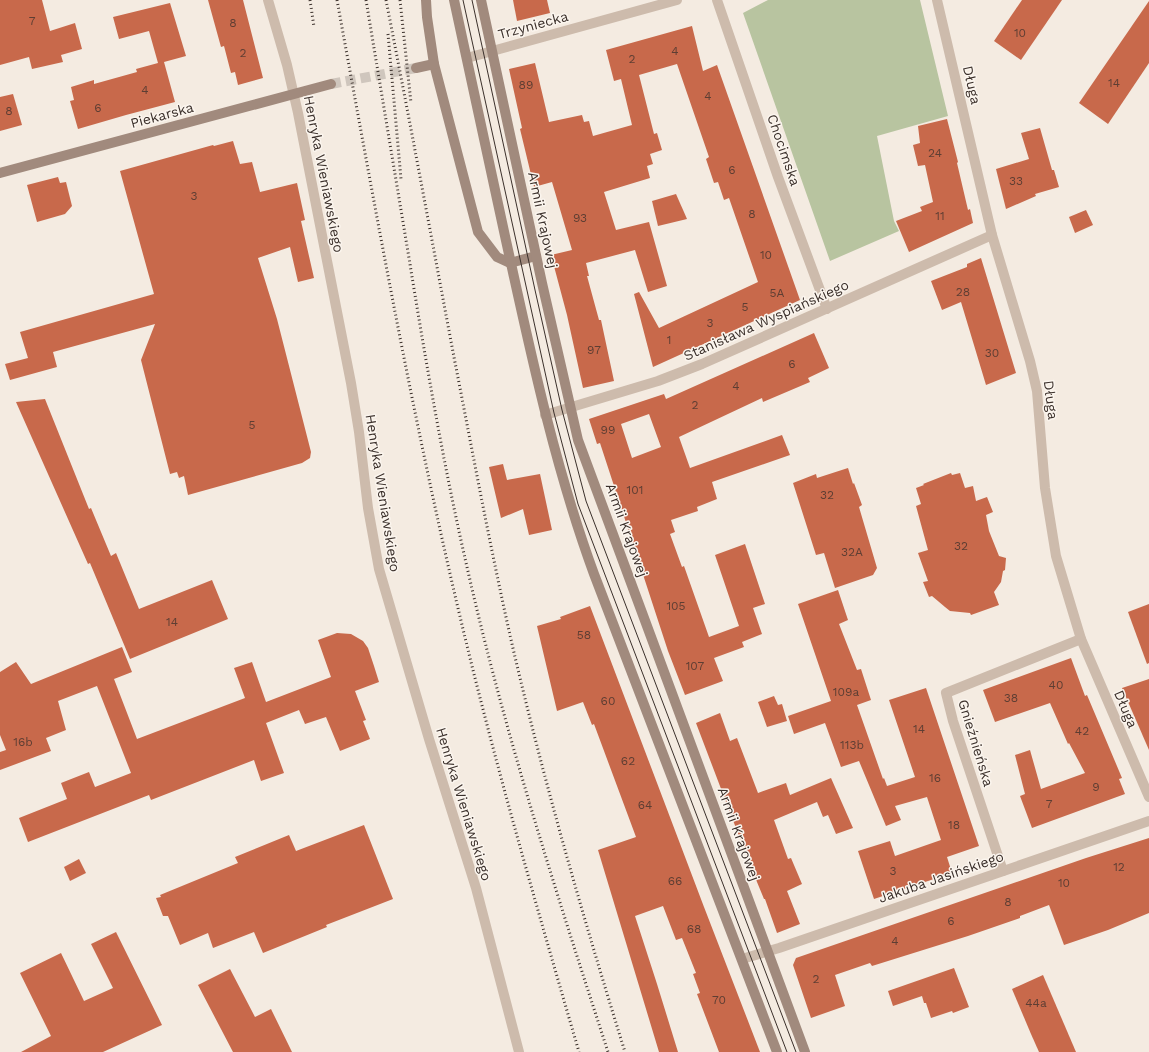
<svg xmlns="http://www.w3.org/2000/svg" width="1149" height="1052" font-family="'Work Sans',sans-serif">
<rect width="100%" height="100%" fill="#f4ebe1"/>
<polygon fill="#b8c4a0" points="768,0 920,0 948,116 877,136 894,221 899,231 830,261 743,13"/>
<g fill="#c8694b" fill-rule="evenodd">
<polygon points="0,0 42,0 50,31 75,23 82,49 61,55 63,62 32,69 29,57 0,65"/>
<polygon points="208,0 243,0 263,78 238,85 235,72 231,73 224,46 221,47"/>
<polygon points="513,0 547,0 550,13 517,21"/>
<polygon points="1022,0 1062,0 1021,60 994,41"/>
<polygon points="1149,1 1149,63 1108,124 1079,103"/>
<polygon points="170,3 186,56 164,62 175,102 126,115 78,129 70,101 74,100 71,87 94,80 94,84 137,72 136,69 158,63 149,31 119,39 113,17"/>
<polygon points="692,26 703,71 717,65 800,300 653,367 634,294 639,292 659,328 758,282 729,198 724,200 718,182 714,183 706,159 709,157 677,64 639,75 654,134 657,133 662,150 650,154 653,164 647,166 650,178 604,192 616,230 649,222 667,286 648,292 635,250 586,263 589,276 587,276 599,320 601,320 614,381 583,388 567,315 551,255 572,250 552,182 534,187 520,129 522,128 509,69 535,63 549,122 582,115 584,122 589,121 593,136 632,125 621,79 614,81 606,50"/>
<polygon points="13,94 22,125 0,131 0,97"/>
<polygon points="947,119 958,162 957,163 968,210 970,209 973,223 909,252 896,221 922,211 920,207 933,202 925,165 918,166 913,145 920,143 918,126"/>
<polygon points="1040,128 1052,170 1054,170 1059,187 1035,194 1036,196 1006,209 996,169 1029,159 1021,133"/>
<polygon points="233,141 240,164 252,162 260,192 297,183 305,220 301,221 314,278 298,282 290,247 258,258 277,319 311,452 310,458 302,463 188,495 184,476 179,478 177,472 170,474 141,360 155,324 53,352 57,367 10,380 5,364 28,358 20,332 154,294 120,171 213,145 214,146"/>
<polygon points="58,177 60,183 66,182 72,206 65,214 37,222 27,185"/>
<polygon points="676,194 687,219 658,226 652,201"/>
<polygon points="1086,210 1093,225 1075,233 1069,217"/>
<polygon points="981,258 1016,373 986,385 961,302 942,310 931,281 967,267 967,264"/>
<path d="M814,333l15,35 -21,10 2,4 -47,20 -1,-4 -83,39 11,31 92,-33 8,20 -78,27 5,17 -20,8 1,4 -27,9 4,12 -5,2 12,33 2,-1 25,71 30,-11 -24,-71 30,-11 20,60 -12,4 9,26 -20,8 2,5 -30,11 9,23 -38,14 -17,-44 -68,-208 -3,1 -8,-25 75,-25 2,5zM649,414l12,33 -29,11 -11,-34z"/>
<polygon points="45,399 89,509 91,508 111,556 116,553 139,609 212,580 228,619 130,659 90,563 88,564 16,402"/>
<polygon points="503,464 507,480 540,474 552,530 529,535 523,509 501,518 489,467"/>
<polygon points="848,468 853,484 854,483 862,505 859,507 877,568 873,575 835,588 824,553 816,555 793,483 816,474 817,478"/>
<polygon points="951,473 952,475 960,473 965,488 973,486 976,501 987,497 993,512 986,515 989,531 999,556 1006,558 1005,570 1003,571 1001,582 994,592 999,605 971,615 970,613 950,611 945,607 932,596 929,597 923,582 928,581 918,553 928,550 916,506 921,504 916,488 924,485 923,484"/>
<polygon points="838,590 848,620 839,624 857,670 861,669 871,700 857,705 883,779 884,778 887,786 915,777 889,700 926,688 979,846 947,857 952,873 874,899 858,851 890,841 895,856 941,840 927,797 895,806 901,820 886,826 859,761 841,767 825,723 794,734 788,716 831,701 798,604"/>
<polygon points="1149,604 1149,663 1147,664 1128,612"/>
<polygon points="590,606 704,907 760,1052 719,1052 697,994 700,993 693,974 696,973 682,938 676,940 663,906 635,916 657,984 678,1052 659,1052 598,850 636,837 594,724 592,725 583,702 557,711 537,626 561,619 560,617"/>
<polygon points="337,633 351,634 363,641 368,648 374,666 379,682 355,691 366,720 363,721 370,739 340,751 326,717 305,724 299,710 266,723 284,773 261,781 254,760 151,800 149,795 28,842 19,818 67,799 61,783 89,772 95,787 131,773 97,686 58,701 66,730 46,738 51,751 0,770 0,752 6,750 0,735 0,672 16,662 31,684 122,647 132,672 114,679 137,739 245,698 234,668 252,662 266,702 331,677 318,640"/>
<polygon points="1071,658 1085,696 1087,695 1122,778 1119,779 1125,794 1032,828 1020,796 1025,794 1015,755 1030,750 1041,789 1085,773 1069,743 1068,744 1050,703 995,722 983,690"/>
<polygon points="1149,679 1149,750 1122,688"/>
<polygon points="774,696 778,705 782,704 787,721 767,727 758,702"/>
<polygon points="720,713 730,741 737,738 758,793 786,783 790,795 831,778 853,828 836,834 828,815 823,817 817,802 774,820 788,859 791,858 802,884 787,891 800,924 777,933 765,899 764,899 750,865 696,723"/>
<polygon points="364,825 393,899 326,925 327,927 263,953 254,932 213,948 208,933 180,945 168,916 163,916 156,898 161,897 160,895 238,863 235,857 289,835 296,851"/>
<polygon points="1149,838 1149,913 1108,930 1064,945 1049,905 1020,916 1020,918 968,936 872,966 870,963 835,975 845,1006 811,1018 793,965 796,958 1086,858"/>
<polygon points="79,859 86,873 70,881 64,867"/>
<polygon points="116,932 162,1025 103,1052 21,1052 51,1036 20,973 61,953 84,1001 113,988 91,944"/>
<polygon points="954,968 969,1007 953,1013 952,1011 931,1018 926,1003 924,1003 922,996 893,1006 888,991"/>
<polygon points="230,969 255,1017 271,1009 292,1052 233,1052 198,985"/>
<polygon points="1043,975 1076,1052 1039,1052 1031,1034 1012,989"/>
</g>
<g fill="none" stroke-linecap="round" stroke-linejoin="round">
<polyline stroke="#cfc6bd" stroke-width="10" stroke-dasharray="10 5" stroke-linecap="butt" points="331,84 416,68"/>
<g stroke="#cdbbac" stroke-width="10">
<polyline points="268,0 287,65 298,113 351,383 359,432 368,508 379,569 429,739 476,888 519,1052"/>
<polyline points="717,0 778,177 827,309"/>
<polyline points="937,0 992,235 1030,361 1037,391 1045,488 1056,556 1081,639 1149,797"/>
<polyline points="467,58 677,0"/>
<polyline points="545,415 658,381 702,364 992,235"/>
<polyline points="1003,871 953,721 946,693 1081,639"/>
<polyline points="742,959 779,948 1149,821"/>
</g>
<g stroke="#a18a7d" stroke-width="10">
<polyline points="426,0 427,17 434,64 478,232 497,257 510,263 536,256"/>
<path d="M454,0c17,79 34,157 51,236 25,114 49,229 89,338l183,478"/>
<polyline points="481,0 542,283 578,440 805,1052"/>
<polyline points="416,68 434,64"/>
<polyline points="0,173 331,84"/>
</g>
<g stroke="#3b302b" stroke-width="1">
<polyline points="463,0 554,413 578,504 787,1052"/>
<polyline points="472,0 535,290 562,410 586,501 796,1052"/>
</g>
<g stroke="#3b302b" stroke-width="3" stroke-dasharray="1 3" stroke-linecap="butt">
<polyline points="310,0 314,27"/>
<path d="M337,0c41,224 81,449 136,670 32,128 69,255 106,382"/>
<path d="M366,0c14,84 28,168 42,252 17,105 35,211 59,315 37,164 89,325 141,485"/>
<path d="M386,0c23,117 45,235 67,352 19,97 37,195 59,292 32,138 71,273 113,408"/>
<polyline points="400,0 411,103"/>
<polyline points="388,34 401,179"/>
</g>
</g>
<g text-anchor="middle" stroke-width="3" stroke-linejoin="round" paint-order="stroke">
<g font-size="12" fill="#5e3e33">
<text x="32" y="25">7</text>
<text x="233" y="27">8</text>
<text x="1020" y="37">10</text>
<text x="675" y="55">4</text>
<text x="243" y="57">2</text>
<text x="632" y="63">2</text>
<text x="1114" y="87">14</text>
<text x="526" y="89">89</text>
<text x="145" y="94">4</text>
<text x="708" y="100">4</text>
<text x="98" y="112">6</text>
<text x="9" y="115">8</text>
<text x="935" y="157">24</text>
<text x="732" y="174">6</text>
<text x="1016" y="185">33</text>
<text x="194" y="200">3</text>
<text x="752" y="218">8</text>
<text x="940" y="220">11</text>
<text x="580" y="222">93</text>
<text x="766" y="259">10</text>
<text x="963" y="296">28</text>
<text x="777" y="297">5A</text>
<text x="745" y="311">5</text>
<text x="710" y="327">3</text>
<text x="669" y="344">1</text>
<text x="594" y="354">97</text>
<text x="992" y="357">30</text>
<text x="792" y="368">6</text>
<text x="736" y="390">4</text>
<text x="695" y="409">2</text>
<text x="252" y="429">5</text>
<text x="608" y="434">99</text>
<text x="635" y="494">101</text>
<text x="827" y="499">32</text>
<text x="961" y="550">32</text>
<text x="852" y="556">32A</text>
<text x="676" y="610">105</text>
<text x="172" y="626">14</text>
<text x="584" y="639">58</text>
<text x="695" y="670">107</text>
<text x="1056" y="689">40</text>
<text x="846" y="696">109a</text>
<text x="1011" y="702">38</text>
<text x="608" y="705">60</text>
<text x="919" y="733">14</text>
<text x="1082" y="735">42</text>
<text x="23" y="746">16b</text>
<text x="852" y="749">113b</text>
<text x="628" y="765">62</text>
<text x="935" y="782">16</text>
<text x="1096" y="791">9</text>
<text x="1049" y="808">7</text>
<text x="645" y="809">64</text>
<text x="954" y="829">18</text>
<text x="1119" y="871">12</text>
<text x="893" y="875">3</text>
<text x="675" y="885">66</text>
<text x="1064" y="887">10</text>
<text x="1008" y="906">8</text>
<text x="951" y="925">6</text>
<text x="694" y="933">68</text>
<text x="895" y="945">4</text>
<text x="816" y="983">2</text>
<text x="719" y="1004">70</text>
<text x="1036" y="1007">44a</text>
</g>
<g font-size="14" fill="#3b302b" stroke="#fbf5ee">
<text transform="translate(533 25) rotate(-15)" y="5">Trzyniecka</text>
<text transform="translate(972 85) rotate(77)" y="5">Długa</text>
<text transform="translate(162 115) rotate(-15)" y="5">Piekarska</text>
<text transform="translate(784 150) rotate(71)" y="5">Chocimska</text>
<text transform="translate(324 174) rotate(79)" y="5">Henryka Wieniawskiego</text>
<text transform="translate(543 220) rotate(78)" y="5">Armii Krajowej</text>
<text transform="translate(766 320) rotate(-24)" y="5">Stanisława Wyspiańskiego</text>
<text transform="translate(1051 400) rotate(83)" y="5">Długa</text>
<text transform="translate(383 493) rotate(81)" y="5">Henryka Wieniawskiego</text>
<text transform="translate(627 530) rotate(70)" y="5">Armii Krajowej</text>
<text transform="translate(1126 709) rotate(67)" y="5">Długa</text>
<text transform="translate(976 743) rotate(73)" y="5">Gnieźnieńska</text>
<text transform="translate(464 804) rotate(73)" y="5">Henryka Wieniawskiego</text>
<text transform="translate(739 834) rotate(70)" y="5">Armii Krajowej</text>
<text transform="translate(941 877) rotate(-19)" y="5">Jakuba Jasińskiego</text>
</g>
</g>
</svg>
